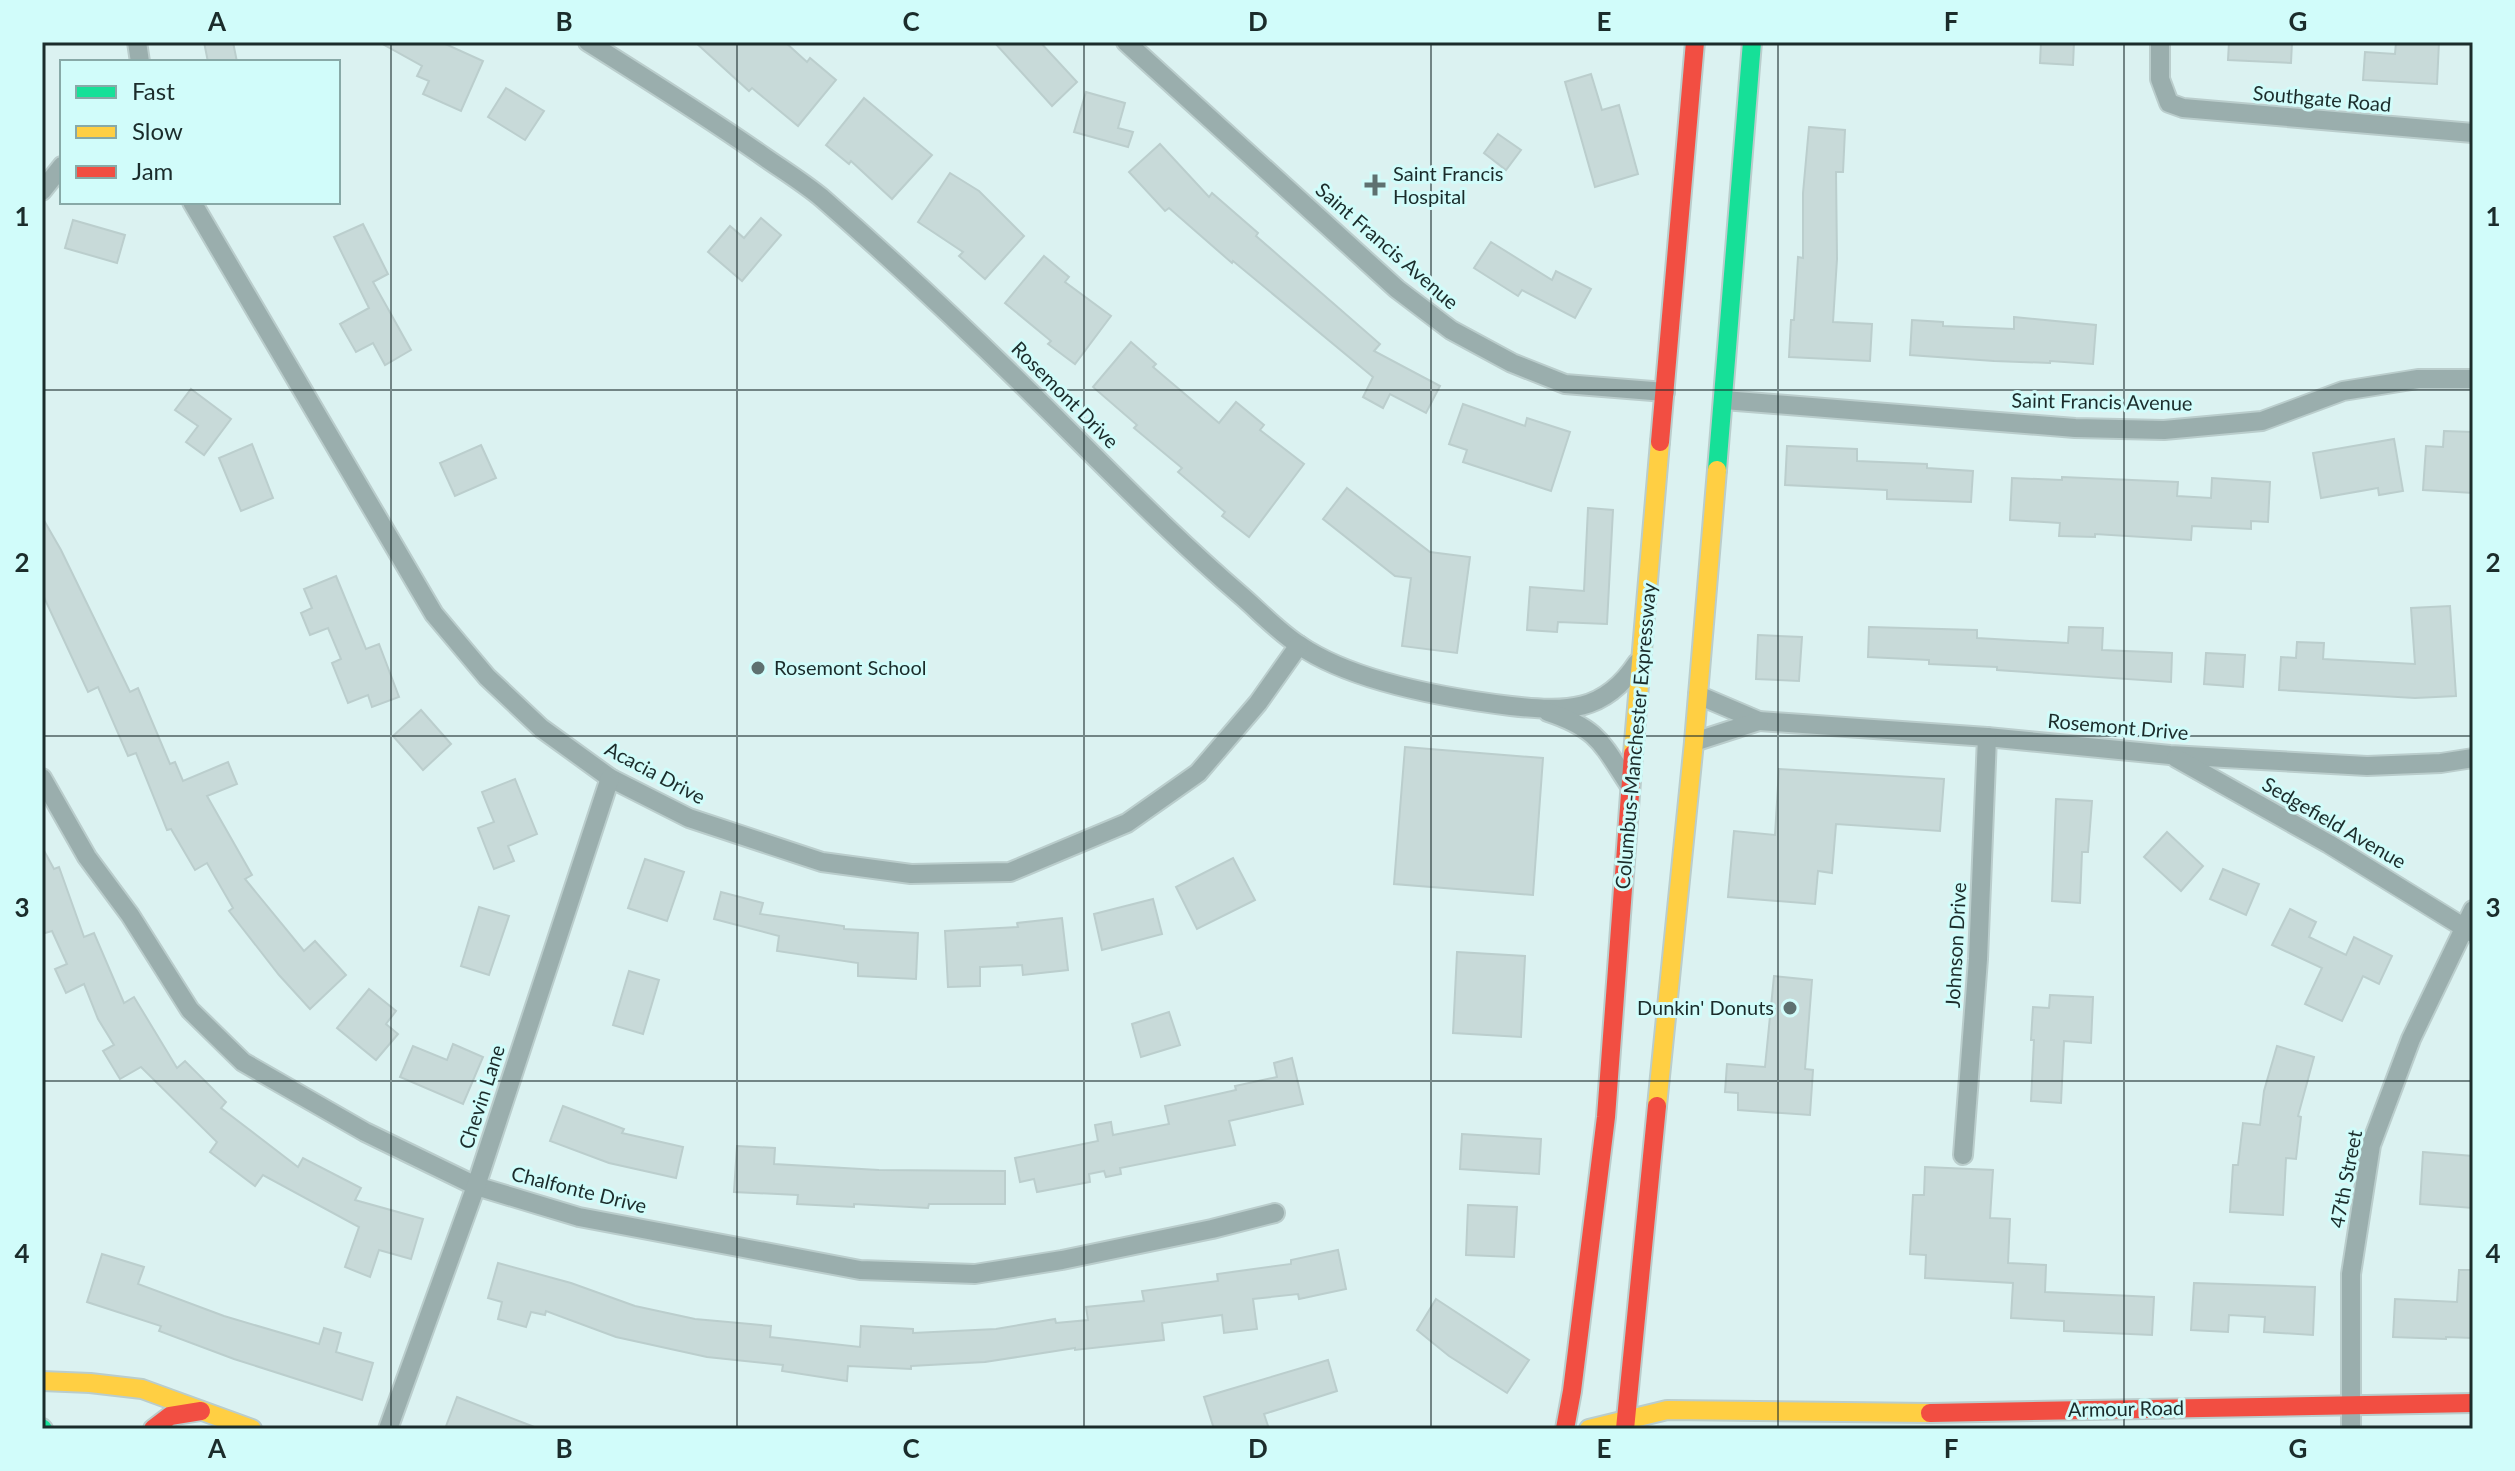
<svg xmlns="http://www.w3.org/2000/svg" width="2515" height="1471" font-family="Lato,sans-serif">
<rect width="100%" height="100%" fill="#dbf2f1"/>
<g fill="#c8dad9" stroke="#bbcecd" stroke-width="2">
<polygon points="204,42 233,42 237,62 208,62"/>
<polygon points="379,42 441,42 483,61 461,111 423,94 429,81 417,76 422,66"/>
<polygon points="695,42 785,42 807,62 810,58 836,80 798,126 752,88 749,91"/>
<polygon points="994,42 1040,42 1077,82 1052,106"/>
<polygon points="2041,42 2074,42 2073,65 2040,63"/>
<polygon points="2229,42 2292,42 2291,63 2228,60"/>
<polygon points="2396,42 2439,42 2437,84 2363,80 2365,52 2395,54"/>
<polygon points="1591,74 1602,110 1619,105 1638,174 1595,187 1565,82"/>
<polygon points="506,88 544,111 525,140 488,117"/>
<polygon points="1086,92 1125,103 1118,128 1133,132 1128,147 1074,132"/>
<polygon points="864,98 932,155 892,199 851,161 849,164 826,145"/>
<polygon points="1809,127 1845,130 1843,172 1836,172 1837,259 1833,322 1872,324 1870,361 1789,357 1791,320 1794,320 1798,257 1803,258 1803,193"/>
<polygon points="1498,134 1521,150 1506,170 1484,153"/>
<polygon points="1160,144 1209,197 1212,193 1258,233 1256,236 1380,344 1374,351 1440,386 1426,413 1390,394 1383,408 1363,397 1373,377 1233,261 1232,263 1169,208 1165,211 1129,172"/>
<polygon points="950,173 979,191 1024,236 985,279 959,256 963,252 918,222"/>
<polygon points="761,218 781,235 742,281 708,252 730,226 744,238"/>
<polygon points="73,220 125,235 117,263 65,248"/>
<polygon points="363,224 388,274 373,282 411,350 385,365 373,343 356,352 340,324 369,308 334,237"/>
<polygon points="1491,242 1552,280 1556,271 1591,289 1575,318 1522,290 1518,296 1474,268"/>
<polygon points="1044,256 1069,277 1065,282 1111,316 1075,364 1048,344 1051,341 1005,303"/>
<polygon points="2014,317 2096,325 2093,364 2050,361 2050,363 1994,361 1910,355 1912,320 1943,322 1943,326 2014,329"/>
<polygon points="1131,342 1156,364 1153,367 1219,423 1236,402 1264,425 1260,430 1304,464 1249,537 1222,516 1225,512 1178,472 1182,468 1134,428 1137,425 1093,387"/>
<polygon points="191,389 231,419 204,455 186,442 198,426 175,410"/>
<polygon points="1463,404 1525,426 1527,418 1570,432 1551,491 1463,462 1467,450 1449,444"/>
<polygon points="2444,431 2473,432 2473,493 2423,490 2426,446 2443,447"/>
<polygon points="2394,439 2403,491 2379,495 2378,488 2321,498 2313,453"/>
<polygon points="252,444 273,498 241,511 219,458"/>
<polygon points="481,445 496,478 455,496 440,463"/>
<polygon points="1787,446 1857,449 1857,461 1927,464 1927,468 1973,471 1971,502 1887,499 1887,490 1785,485"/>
<polygon points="2062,477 2178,482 2177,496 2211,498 2212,478 2270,482 2268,522 2251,521 2251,529 2192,526 2191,540 2095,534 2095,537 2059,536 2060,523 2010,520 2012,478 2062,480"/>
<polygon points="1347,488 1430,552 1470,557 1457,653 1402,646 1411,578 1395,576 1323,519"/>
<polygon points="1588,508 1613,510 1607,624 1558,622 1557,632 1527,630 1530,587 1584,591"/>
<polygon points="42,517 61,550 130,692 138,688 170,764 175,762 183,781 228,762 237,784 207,796 252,875 245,879 304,951 315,941 346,975 310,1009 279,975 229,911 233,908 207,863 195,870 171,829 167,830 136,753 128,756 98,687 88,692 42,593"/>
<polygon points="336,576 366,649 379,644 399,697 372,707 368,695 348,703 332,663 341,659 328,628 310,635 301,613 312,608 304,589"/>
<polygon points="2450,606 2456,696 2415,698 2279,690 2281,657 2296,658 2297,642 2324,643 2323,659 2415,664 2411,608"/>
<polygon points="1869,627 1977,630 1977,638 2068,643 2069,627 2103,628 2102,650 2172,653 2171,682 1997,670 1997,667 1929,664 1929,660 1868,657"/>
<polygon points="1758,635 1802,637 1799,681 1756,679"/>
<polygon points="2206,653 2245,655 2243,687 2204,684"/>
<polygon points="421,710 451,744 423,770 393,736"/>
<polygon points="1405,747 1543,758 1533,895 1394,884"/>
<polygon points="1779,769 1944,779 1940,831 1836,824 1832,873 1818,871 1815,904 1728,897 1734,831 1775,835"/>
<polygon points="515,779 537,834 508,846 514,861 494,869 478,828 494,822 482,792"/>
<polygon points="2056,799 2092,801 2088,852 2082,852 2080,903 2052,901"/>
<polygon points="2167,832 2203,866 2181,891 2144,857"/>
<polygon points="42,847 54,869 59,867 84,937 94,933 124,1003 134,997 177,1068 185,1061 226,1102 221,1108 298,1167 303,1158 361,1188 355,1200 423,1219 411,1259 379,1250 370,1277 345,1267 359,1227 263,1175 255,1186 210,1152 217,1142 141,1067 120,1079 103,1051 114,1045 98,1019 84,984 66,993 55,969 67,964 52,931 42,934"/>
<polygon points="1233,858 1255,900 1197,929 1176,887"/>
<polygon points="645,859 684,872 667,921 628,908"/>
<polygon points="2223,869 2259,884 2246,915 2210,899"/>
<polygon points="721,892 763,903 760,914 844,926 844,929 918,933 916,979 858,976 858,963 777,951 779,936 714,919"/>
<polygon points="1153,899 1162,934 1102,950 1094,914"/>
<polygon points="479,907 509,916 489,975 461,966"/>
<polygon points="2290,909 2316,922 2309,937 2346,955 2354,937 2392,956 2379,984 2363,976 2342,1021 2305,1004 2322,968 2272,945"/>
<polygon points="1062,918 1068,970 1023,975 1022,965 980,967 980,986 948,987 945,931 1018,927 1017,923"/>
<polygon points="1457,952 1525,956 1521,1037 1453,1033"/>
<polygon points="629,971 659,980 643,1034 613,1025"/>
<polygon points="1774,976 1812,980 1805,1069 1813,1070 1810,1115 1738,1110 1738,1093 1725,1092 1727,1064 1765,1067"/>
<polygon points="369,989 396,1011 386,1024 398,1034 376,1060 337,1028"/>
<polygon points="2050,995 2093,997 2091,1043 2064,1041 2061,1103 2031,1101 2034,1040 2031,1040 2033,1007 2049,1008"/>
<polygon points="1169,1012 1180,1045 1141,1057 1132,1024"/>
<polygon points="453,1044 483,1057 463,1104 400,1077 413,1046 447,1060"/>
<polygon points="2277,1046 2314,1057 2298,1116 2301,1117 2296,1159 2286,1158 2283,1215 2230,1212 2233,1165 2238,1165 2243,1123 2260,1125 2264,1091"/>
<polygon points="1292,1058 1303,1104 1229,1121 1235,1145 1120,1168 1121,1174 1106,1177 1104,1171 1089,1174 1090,1182 1037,1192 1034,1179 1020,1182 1015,1158 1098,1141 1095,1125 1111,1122 1113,1135 1169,1124 1165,1106 1236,1090 1235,1086 1277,1077 1274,1063"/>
<polygon points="563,1106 624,1129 622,1133 683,1147 676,1178 609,1163 550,1141"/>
<polygon points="1462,1134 1541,1139 1539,1174 1460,1169"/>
<polygon points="737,1146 775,1148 774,1164 879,1170 1005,1171 1005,1204 929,1204 928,1208 854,1204 854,1207 797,1204 798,1195 734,1192"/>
<polygon points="2423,1152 2473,1156 2473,1208 2420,1204"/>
<polygon points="1925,1167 1993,1170 1990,1218 2010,1219 2008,1263 2046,1265 2045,1292 2154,1297 2152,1335 2064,1331 2064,1321 2011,1318 2013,1283 1925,1278 1926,1255 1910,1254 1913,1195 1924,1195"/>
<polygon points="1468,1205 1517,1207 1514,1257 1466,1255"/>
<polygon points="1338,1250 1346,1289 1299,1299 1298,1294 1253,1299 1257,1329 1224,1333 1222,1315 1162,1323 1164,1340 1075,1350 1075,1348 985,1362 911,1366 911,1369 848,1366 847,1381 782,1371 783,1365 707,1357 616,1337 546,1311 545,1315 531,1312 526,1327 498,1319 502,1302 488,1298 498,1263 571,1283 635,1306 695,1319 771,1326 770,1337 860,1347 861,1326 913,1329 913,1333 996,1329 1055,1319 1056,1323 1088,1320 1086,1307 1144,1301 1142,1291 1218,1281 1217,1274 1291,1264 1291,1260"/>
<polygon points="102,1254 144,1267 138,1284 224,1316 319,1344 324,1328 341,1333 336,1352 373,1363 362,1400 234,1359 159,1331 161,1326 87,1302"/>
<polygon points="2459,1270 2473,1270 2473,1338 2446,1337 2446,1339 2393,1337 2395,1299 2457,1302"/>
<polygon points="2194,1283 2315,1287 2313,1335 2264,1332 2265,1317 2229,1315 2228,1332 2191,1330"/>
<polygon points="1436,1299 1529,1360 1507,1393 1449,1356 1417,1330"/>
<polygon points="1328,1360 1337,1391 1264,1414 1269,1429 1214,1429 1204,1397"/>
<polygon points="457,1397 537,1428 537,1429 445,1429"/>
</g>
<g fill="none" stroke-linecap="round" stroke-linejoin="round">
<defs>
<g id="street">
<polyline points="137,42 140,62"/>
<path d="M588,42c59,37 118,74 175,114 20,14 41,27 59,42 90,79 177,162 261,247 53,53 105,105 161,153 18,16 35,34 55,47 54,37 147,53 212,61 55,6 93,7 126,-43"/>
<polyline points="1126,42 1397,289 1451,330 1512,363 1565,384 1665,392"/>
<polyline points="2160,42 2160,79 2169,103 2183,108 2473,133"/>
<polyline points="42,191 62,166"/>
<polyline points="192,202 434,614 487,677 541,728 610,778 689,818 822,862 911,874 1010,872 1127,823 1198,773 1258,703 1299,645"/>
<polyline points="1724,400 2075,428 2164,430 2262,421 2343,391 2418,379 2473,379"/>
<polyline points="1698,695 1759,721 1987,737 2170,755 2367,766 2441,763 2473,758"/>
<path d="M1548,712c51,17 54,32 82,74"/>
<polyline points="1694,742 1759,721"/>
<polyline points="2176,758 2329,844 2473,933"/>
<polyline points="42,778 87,857 130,915 190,1010 243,1062 365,1132 476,1186 579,1217 860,1270 975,1274 1062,1260 1212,1229 1275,1213"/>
<polyline points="1963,1155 1978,959 1987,737"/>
<polyline points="388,1429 476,1186 610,778"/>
<polyline points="2351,1429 2351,1274 2371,1145 2411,1039 2473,910"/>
</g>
<g id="fast">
<polyline points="1717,470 1752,42"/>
<polyline points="42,1428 43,1429"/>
</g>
<g id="slow">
<polyline points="1633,754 1660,442"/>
<polyline points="1657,1106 1694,742 1717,470"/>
<polyline points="42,1381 90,1383 142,1389 252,1429"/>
<polyline points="1589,1429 1667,1410 1930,1413"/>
</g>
<g id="jam">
<polyline points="1660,442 1695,42"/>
<polyline points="1930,1413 2473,1403"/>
<polyline points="153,1429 170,1416 201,1411"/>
<polyline points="1565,1429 1572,1391 1606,1117 1633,754"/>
<polyline points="1625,1429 1657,1106"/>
</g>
</defs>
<use href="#street" stroke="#bacdcc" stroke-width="22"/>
<use href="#fast" stroke="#bacdcc" stroke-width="22"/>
<use href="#slow" stroke="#bacdcc" stroke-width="22"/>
<use href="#jam" stroke="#bacdcc" stroke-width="22"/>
<use href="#street" stroke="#9aaead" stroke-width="18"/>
<use href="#fast" stroke="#16e098" stroke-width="18"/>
<use href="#slow" stroke="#ffcf43" stroke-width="18"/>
<use href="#jam" stroke="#f24e42" stroke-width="18"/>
</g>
<path fill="none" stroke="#1b2c2b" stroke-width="2" stroke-opacity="0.55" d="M391,42v1387M737,42v1387M1084,42v1387M1431,42v1387M1778,42v1387M2124,42v1387M42,390h2431M42,736h2431M42,1081h2431"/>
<g fill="#5e7170" stroke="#d1fcfa" stroke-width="3">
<path d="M1371 173h8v8h8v8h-8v8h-8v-8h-8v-8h8z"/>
<circle cx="758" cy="668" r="8"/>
<circle cx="1790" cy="1008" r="8"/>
</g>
<g text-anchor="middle" stroke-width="6" stroke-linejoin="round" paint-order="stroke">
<g font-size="20" fill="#1b2c2b" stroke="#d1fcfa">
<text transform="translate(2322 99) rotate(5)" y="7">Southgate Road</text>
<text transform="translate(1387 246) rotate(41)" y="7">Saint Francis Avenue</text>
<text transform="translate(1065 395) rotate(45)" y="7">Rosemont Drive</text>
<text transform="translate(2102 402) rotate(1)" y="7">Saint Francis Avenue</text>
<text transform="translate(2118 727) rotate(5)" y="7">Rosemont Drive</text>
<text transform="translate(1636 736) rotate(-85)" y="7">Columbus-Manchester Expressway</text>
<text transform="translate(655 773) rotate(28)" y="7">Acacia Drive</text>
<text transform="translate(2334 823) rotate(30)" y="7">Sedgefield Avenue</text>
<text transform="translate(1956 945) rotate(-87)" y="7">Johnson Drive</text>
<text transform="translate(482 1097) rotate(-72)" y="7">Chevin Lane</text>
<text transform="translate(2346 1179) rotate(-79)" y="7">47th Street</text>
<text transform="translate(579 1190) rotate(14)" y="7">Chalfonte Drive</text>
<text transform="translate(2126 1409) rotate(-1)" y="7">Armour Road</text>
</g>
<g font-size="20" fill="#1b2c2b" stroke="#d1fcfa" text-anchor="start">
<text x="1393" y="181">Saint Francis<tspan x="1393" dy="23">Hospital</tspan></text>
<text x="774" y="675">Rosemont School</text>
<text x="1774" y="1015" text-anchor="end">Dunkin' Donuts</text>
</g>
</g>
<rect width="2515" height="1471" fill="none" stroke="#d1fcfa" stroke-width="88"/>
<rect x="60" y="60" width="280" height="144" fill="#d1fcfa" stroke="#88a9a7" stroke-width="2"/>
<rect x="76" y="86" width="40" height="12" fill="#16e098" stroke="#88a9a7" stroke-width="2"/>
<text x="132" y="100" font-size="24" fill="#1b2c2b">Fast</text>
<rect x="76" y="126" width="40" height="12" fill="#ffcf43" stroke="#88a9a7" stroke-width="2"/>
<text x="132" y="140" font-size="24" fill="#1b2c2b">Slow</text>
<rect x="76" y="166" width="40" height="12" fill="#f24e42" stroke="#88a9a7" stroke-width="2"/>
<text x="132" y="180" font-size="24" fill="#1b2c2b">Jam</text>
<rect x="44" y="44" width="2427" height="1383" fill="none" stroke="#1b2c2b" stroke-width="3"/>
<g font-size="26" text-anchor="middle" font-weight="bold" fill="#1b2c2b">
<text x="217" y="31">A</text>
<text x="564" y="31">B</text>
<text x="911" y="31">C</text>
<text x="1258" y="31">D</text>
<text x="1604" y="31">E</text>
<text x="1951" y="31">F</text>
<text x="2298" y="31">G</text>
<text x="22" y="226">1</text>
<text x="2493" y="226">1</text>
<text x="22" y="572">2</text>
<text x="2493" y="572">2</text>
<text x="22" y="917">3</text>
<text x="2493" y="917">3</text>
<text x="22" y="1263">4</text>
<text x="2493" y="1263">4</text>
<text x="217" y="1458">A</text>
<text x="564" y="1458">B</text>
<text x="911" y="1458">C</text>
<text x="1258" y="1458">D</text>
<text x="1604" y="1458">E</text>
<text x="1951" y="1458">F</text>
<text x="2298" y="1458">G</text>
</g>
</svg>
